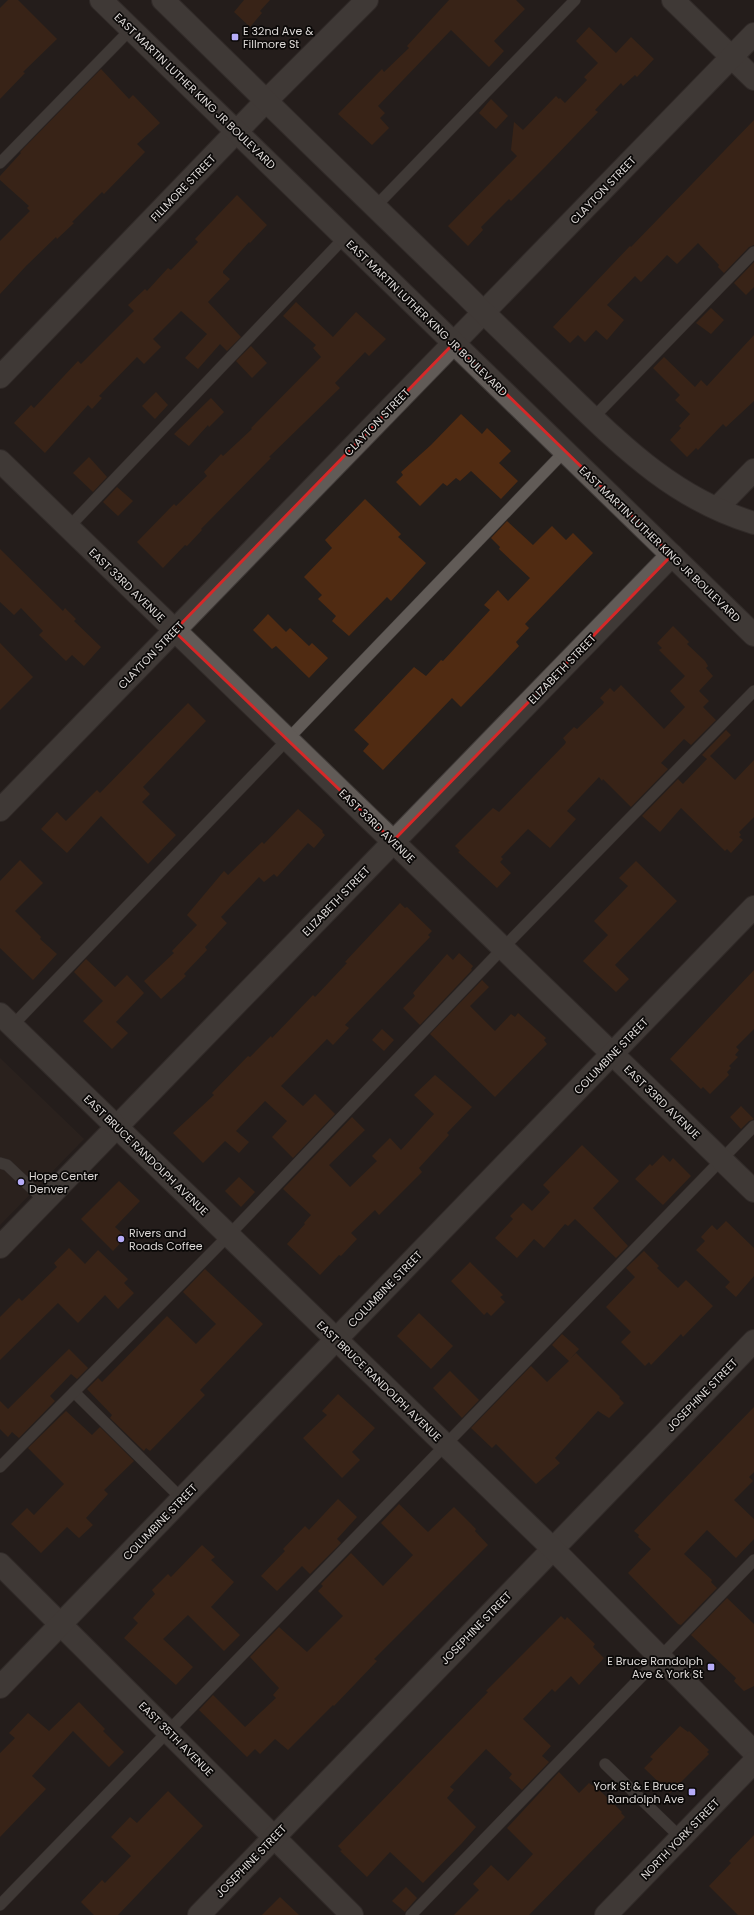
<svg xmlns="http://www.w3.org/2000/svg" width="754" height="1915" font-family="Poppins,sans-serif">
<rect width="100%" height="100%" fill="#241e1b"/>
<polygon fill="#322721" points="0,1058 84,1139 0,1225"/>
<g fill="#502b12">
<polygon points="8,0 18,0 57,39 23,72 25,73 0,99 0,8"/>
<polygon points="244,0 270,0 260,11 262,13 250,27 234,12"/>
<polygon points="449,0 516,0 525,9 494,41 504,51 489,67 451,30 378,106 385,113 380,118 389,128 372,145 338,114 382,69 384,72 409,48 407,46"/>
<polygon points="589,27 616,53 631,37 654,59 637,77 635,75 623,86 621,83 595,110 598,112 546,166 511,201 509,199 481,227 483,230 468,246 448,226 517,156 511,150 514,122 523,130 556,96 559,99 560,98 565,103 587,80 584,77 598,63 576,41"/>
<polygon points="101,69 129,99 133,95 160,123 137,144 145,152 104,194 102,192 72,222 74,223 57,239 56,237 26,266 0,294 0,241 30,211 27,208 29,206 0,180 0,176 21,153 20,152"/>
<polygon points="491,99 508,116 496,129 479,113"/>
<polygon points="754,120 754,245 749,247 724,273 718,267 719,265 698,243 677,264 667,255 641,282 635,276 607,305 624,320 607,340 596,330 585,342 578,335 570,343 553,327 630,246 631,247"/>
<polygon points="237,195 267,225 250,243 249,242 223,271 223,273 230,279 208,302 241,337 227,351 220,344 198,369 185,358 207,334 181,311 153,339 161,347 144,364 137,357 99,396 102,398 92,409 88,405 45,453 14,423 31,405 34,408 78,361 81,364 134,311 128,305 145,289 147,291 168,268 171,270 198,242 195,239"/>
<polygon points="754,262 754,287 746,295 734,283"/>
<polygon points="296,302 333,337 356,312 386,339 369,356 365,352 335,383 340,388 269,457 271,458 201,529 202,530 187,546 185,545 163,568 137,542 174,504 176,506 207,476 204,472 221,454 223,456 252,429 251,428 321,357 313,348 316,345 283,316"/>
<polygon points="711,308 724,320 711,334 696,323"/>
<polygon points="754,335 754,401 726,427 723,424 698,450 696,448 687,457 670,440 681,428 679,426 690,414 675,400 680,395 653,368 664,357 695,387 701,380 707,386"/>
<polygon points="251,346 267,363 252,378 236,361"/>
<polygon points="156,392 168,405 155,419 142,406"/>
<polygon points="211,398 224,412 209,427 208,425 189,446 174,434"/>
<polygon points="461,414 482,434 487,428 511,451 499,463 518,481 501,499 471,471 460,481 456,478 447,486 443,483 420,506 396,482 403,475 401,472 431,445"/>
<polygon points="89,457 107,477 93,492 73,473"/>
<polygon points="117,487 133,501 118,516 103,502"/>
<polygon points="365,499 401,534 398,537 426,563 391,601 387,597 349,636 332,621 336,616 318,599 322,595 304,577 332,548 325,540"/>
<polygon points="507,521 533,545 552,526 566,540 573,533 593,553 525,624 529,628 516,642 519,646 492,675 461,707 452,698 383,770 363,751 369,744 354,730 414,667 426,676 441,660 443,661 490,610 484,605 498,590 508,601 530,578 499,549 500,547 491,538"/>
<polygon points="0,549 63,611 65,608 76,619 74,621 101,647 84,666 72,655 66,661 39,635 43,631 21,608 14,615 0,602"/>
<polygon points="268,614 286,632 290,628 309,646 312,643 328,658 309,678 276,646 272,649 253,630"/>
<polygon points="673,626 689,642 687,644 705,661 708,666 706,668 713,676 699,691 709,701 703,707 716,720 691,745 684,739 661,763 668,769 631,807 603,779 602,781 599,777 567,811 576,819 550,848 528,829 501,857 503,859 500,862 511,873 497,888 458,852 460,851 455,846 493,808 499,812 565,744 566,742 563,738 574,727 577,729 603,704 604,702 600,698 610,688 614,692 621,685 664,729 685,707 670,691 685,676 659,650 662,648 657,643"/>
<polygon points="0,643 33,677 0,710"/>
<polygon points="188,703 206,721 143,787 150,794 142,802 176,835 148,864 101,816 67,853 41,829 57,812 66,821 97,790 100,793"/>
<polygon points="726,730 731,735 710,756 735,780 754,760 754,817 739,832 741,835 739,837 743,840 731,853 727,849 725,851 681,808 660,832 642,816 678,779 683,784 707,759 702,755"/>
<polygon points="298,809 323,831 322,832 325,835 314,848 308,843 277,877 274,874 264,882 259,877 221,917 227,923 205,947 207,950 184,974 186,976 161,999 144,981 174,953 172,951 197,925 187,915 224,871 228,875 262,842 264,844"/>
<polygon points="20,860 43,883 15,911 41,937 40,939 57,954 33,980 0,948 0,881"/>
<polygon points="636,861 677,901 615,965 629,979 616,992 583,961 608,935 594,921 628,886 619,878"/>
<polygon points="400,903 405,908 407,907 432,931 428,935 430,937 345,1025 349,1028 333,1045 327,1039 281,1086 303,1106 315,1094 335,1114 293,1158 272,1137 287,1121 265,1101 236,1131 249,1142 239,1153 225,1141 203,1163 173,1133 214,1095 212,1093 248,1056 250,1057 271,1036 272,1038 313,995 315,997 347,963 345,962"/>
<polygon points="459,953 473,966 471,969 472,970 420,1025 403,1008 415,996 413,993 447,954 453,960"/>
<polygon points="86,959 115,987 127,975 144,993 116,1022 128,1033 112,1049 83,1021 103,1001 74,972"/>
<polygon points="754,970 754,1029 736,1047 739,1050 735,1055 738,1057 729,1066 731,1068 727,1072 729,1075 710,1094 703,1087 701,1089 670,1059"/>
<polygon points="482,980 489,987 470,1006 495,1031 511,1014 515,1017 518,1013 546,1038 544,1040 547,1044 495,1097 430,1034"/>
<polygon points="382,1029 394,1040 384,1051 372,1040"/>
<polygon points="435,1075 472,1107 447,1133 449,1135 419,1168 422,1172 379,1215 375,1210 351,1233 357,1239 341,1256 339,1255 320,1275 287,1244 305,1224 304,1223 311,1215 283,1189 352,1117 365,1130 329,1165 350,1187 377,1161 372,1156 390,1138 401,1150 434,1114 414,1095"/>
<polygon points="741,1106 754,1119 749,1121 741,1129 730,1117"/>
<polygon points="582,1145 619,1181 593,1208 628,1246 616,1258 575,1219 568,1226 565,1224 544,1248 534,1239 517,1258 495,1238 513,1219 510,1216 523,1203 532,1211 550,1192 543,1185"/>
<polygon points="663,1155 670,1162 673,1158 691,1176 663,1205 635,1179 650,1164 652,1166"/>
<polygon points="239,1177 255,1192 241,1207 225,1191"/>
<polygon points="119,1181 140,1201 115,1227 126,1237 113,1251 81,1219"/>
<polygon points="726,1221 754,1248 754,1276 736,1297 725,1287 730,1282 696,1250 705,1241 701,1237 712,1225 717,1230"/>
<polygon points="69,1248 85,1264 98,1250 128,1279 124,1283 134,1293 118,1309 105,1295 78,1323 58,1303 0,1360 0,1317 19,1298 22,1301 57,1267 54,1263"/>
<polygon points="644,1251 659,1266 657,1268 678,1288 686,1280 713,1306 683,1337 681,1334 651,1365 649,1362 645,1366 621,1342 631,1332 606,1307 635,1277 626,1268"/>
<polygon points="470,1262 503,1295 500,1297 505,1302 491,1316 487,1312 484,1315 451,1281"/>
<polygon points="205,1269 263,1324 200,1390 205,1395 150,1451 146,1448 144,1451 110,1418 112,1415 87,1389 98,1378 102,1382 167,1316 196,1344 216,1324 183,1292"/>
<polygon points="419,1313 453,1346 431,1369 397,1336"/>
<polygon points="562,1334 579,1349 570,1359 576,1353 620,1397 619,1398 624,1403 609,1418 598,1411 555,1458 560,1463 536,1484 496,1444 492,1448 471,1428 531,1366 547,1382 569,1361 552,1345"/>
<polygon points="69,1349 88,1368 77,1379 71,1374 50,1396 55,1401 19,1438 12,1432 8,1437 0,1429 0,1401 8,1409"/>
<polygon points="450,1371 479,1400 462,1418 433,1388"/>
<polygon points="338,1394 375,1428 352,1452 360,1460 342,1478 303,1438 327,1415 322,1411"/>
<polygon points="754,1407 754,1472 749,1477 753,1481 734,1500 754,1519 754,1539 736,1558 707,1530 684,1554 712,1580 711,1582 717,1588 681,1625 678,1624 628,1573 651,1549 638,1537 639,1535 634,1531"/>
<polygon points="66,1411 92,1435 100,1427 134,1461 104,1490 108,1494 86,1518 93,1525 79,1538 67,1527 41,1553 11,1524 27,1508 34,1515 64,1484 28,1448"/>
<polygon points="338,1499 357,1517 337,1539 341,1543 310,1574 302,1566 277,1591 261,1576 285,1551 283,1549 305,1526 309,1530"/>
<polygon points="399,1504 428,1532 454,1507 476,1529 475,1531 488,1545 374,1659 377,1661 334,1706 333,1705 288,1750 275,1739 260,1754 255,1749 247,1757 199,1710 213,1695 245,1727 276,1698 273,1695 279,1688 250,1657 279,1627 307,1652 343,1616 318,1591 323,1586 321,1584 351,1553 383,1586 413,1555 381,1523"/>
<polygon points="202,1545 215,1557 211,1560 234,1582 211,1607 240,1635 224,1651 188,1615 163,1639 193,1667 176,1685 124,1638 138,1623 133,1618 155,1594 152,1590 168,1574 171,1577"/>
<polygon points="727,1598 754,1624 754,1686 744,1691 734,1681 736,1678 691,1635"/>
<polygon points="561,1616 565,1620 567,1617 595,1644 593,1647 604,1658 579,1685 571,1676 555,1692 552,1689 523,1719 551,1746 542,1756 549,1762 522,1790 509,1778 512,1774 486,1749 450,1787 454,1790 447,1798 476,1827 462,1843 423,1883 390,1852 367,1877 340,1851 342,1850 338,1846 488,1692 486,1691"/>
<polygon points="79,1702 105,1729 103,1731 124,1752 109,1767 73,1731 32,1776 46,1789 0,1837 0,1753 15,1738 9,1733 28,1713 49,1731"/>
<polygon points="680,1726 688,1732 689,1731 709,1750 707,1752 709,1754 670,1793 644,1768 653,1759 650,1757"/>
<polygon points="559,1772 579,1793 589,1783 593,1786 594,1785 622,1812 621,1813 625,1817 529,1915 454,1915 479,1890 473,1884 491,1865 508,1881 533,1854 507,1828"/>
<polygon points="168,1791 203,1826 118,1915 94,1915 81,1902 102,1880 105,1883 131,1856 111,1837 130,1817 137,1823"/>
<polygon points="754,1835 754,1915 738,1915 709,1886 731,1863 729,1861"/>
<polygon points="406,1887 417,1898 405,1912 392,1901"/>
<polygon points="280,1897 299,1915 262,1915"/>
</g>
<g fill="none" stroke-linecap="round" stroke-linejoin="round">
<defs>
<g id="lane">
<polyline points="0,163 131,29"/>
<polyline points="375,207 575,0"/>
<polyline points="593,418 754,252"/>
<polyline points="68,528 345,237"/>
<polyline points="12,1026 564,452"/>
<polyline points="0,1163 7,1165 45,1201"/>
<polyline points="74,1392 182,1499"/>
<polyline points="0,1467 229,1235 503,948 754,691"/>
<polyline points="605,1764 681,1838"/>
<polyline points="0,1905 754,1126"/>
<polyline points="411,1915 754,1560"/>
</g>
<g id="street">
<polyline points="673,0 754,79"/>
<polyline points="0,377 266,101 367,0"/>
<polyline points="0,461 754,1191"/>
<polyline points="717,508 754,470"/>
<polyline points="0,810 754,34"/>
<polyline points="0,1247 672,555"/>
<polyline points="0,1564 352,1915"/>
<polyline points="0,1687 754,907"/>
<polyline points="199,1915 754,1341"/>
</g>
<g id="secondary">
<polyline points="101,0 754,635"/>
<path d="M163,0c100,98 199,195 300,292 34,34 69,67 103,100 58,56 109,107 188,131"/>
<polyline points="0,1014 553,1549 754,1752"/>
<polyline points="606,1915 754,1762"/>
</g>
</defs>
<use href="#lane" stroke="#3f3a38" stroke-width="12"/>
<use href="#street" stroke="#3f3a38" stroke-width="24"/>
<use href="#secondary" stroke="#3f3a38" stroke-width="24"/>
<use href="#lane" stroke="#615b57" stroke-width="11"/>
<use href="#street" stroke="#615b57" stroke-width="22"/>
<use href="#secondary" stroke="#615b57" stroke-width="22"/>
</g>
<path d="M0 0H754V1915H0ZM454,343l218,212 -279,286 -219,-210z" fill="#241e1b" fill-opacity=".55" fill-rule="evenodd"/>
<path fill="none" stroke="#d62828" stroke-width="3" stroke-linejoin="round" d="M454,343l218,212 -279,286 -219,-210z"/>
<g fill="#b6acf8" stroke="#0b0908" stroke-width="1.5">
<rect x="231" y="33" width="8" height="8" rx="2"/>
<circle cx="21" cy="1182" r="4"/>
<circle cx="121" cy="1239" r="4"/>
<rect x="707" y="1663" width="8" height="8" rx="2"/>
<rect x="688" y="1788" width="8" height="8" rx="2"/>
</g>
<g text-anchor="middle" stroke-width="3.5" stroke-linejoin="round" paint-order="stroke">
<g font-size="11" fill="#ddd9d7" stroke="#0b0908" text-anchor="start">
<text x="243" y="35">E 32nd Ave &amp;<tspan x="243" dy="13">Fillmore St</tspan></text>
<text x="29" y="1180">Hope Center<tspan x="29" dy="13">Denver</tspan></text>
<text x="129" y="1237">Rivers and<tspan x="129" dy="13">Roads Coffee</tspan></text>
<text x="703" y="1665" text-anchor="end">E Bruce Randolph<tspan x="703" dy="13">Ave &amp; York St</tspan></text>
<text x="684" y="1790" text-anchor="end">York St &amp; E Bruce<tspan x="684" dy="13">Randolph Ave</tspan></text>
</g>
<g font-size="11" fill="#ddd9d7" stroke="#0b0908">
<text transform="translate(195 91) rotate(44)" y="4">EAST MARTIN LUTHER KING JR BOULEVARD</text>
<text transform="translate(183 188) rotate(-46)" y="4">FILLMORE STREET</text>
<text transform="translate(603 190) rotate(-46)" y="4">CLAYTON STREET</text>
<text transform="translate(427 318) rotate(44)" y="4">EAST MARTIN LUTHER KING JR BOULEVARD</text>
<text transform="translate(377 422) rotate(-46)" y="4">CLAYTON STREET</text>
<text transform="translate(660 544) rotate(44)" y="4">EAST MARTIN LUTHER KING JR BOULEVARD</text>
<text transform="translate(127 585) rotate(44)" y="4">EAST 33RD AVENUE</text>
<text transform="translate(151 655) rotate(-46)" y="4">CLAYTON STREET</text>
<text transform="translate(562 669) rotate(-46)" y="4">ELIZABETH STREET</text>
<text transform="translate(377 826) rotate(44)" y="4">EAST 33RD AVENUE</text>
<text transform="translate(336 901) rotate(-46)" y="4">ELIZABETH STREET</text>
<text transform="translate(611 1056) rotate(-46)" y="4">COLUMBINE STREET</text>
<text transform="translate(662 1102) rotate(44)" y="4">EAST 33RD AVENUE</text>
<text transform="translate(146 1155) rotate(44)" y="4">EAST BRUCE RANDOLPH AVENUE</text>
<text transform="translate(385 1289) rotate(-46)" y="4">COLUMBINE STREET</text>
<text transform="translate(379 1381) rotate(44)" y="4">EAST BRUCE RANDOLPH AVENUE</text>
<text transform="translate(702 1395) rotate(-46)" y="4">JOSEPHINE STREET</text>
<text transform="translate(160 1522) rotate(-46)" y="4">COLUMBINE STREET</text>
<text transform="translate(476 1628) rotate(-46)" y="4">JOSEPHINE STREET</text>
<text transform="translate(176 1739) rotate(45)" y="4">EAST 35TH AVENUE</text>
<text transform="translate(680 1839) rotate(-46)" y="4">NORTH YORK STREET</text>
<text transform="translate(251 1861) rotate(-46)" y="4">JOSEPHINE STREET</text>
</g>
</g>
</svg>
